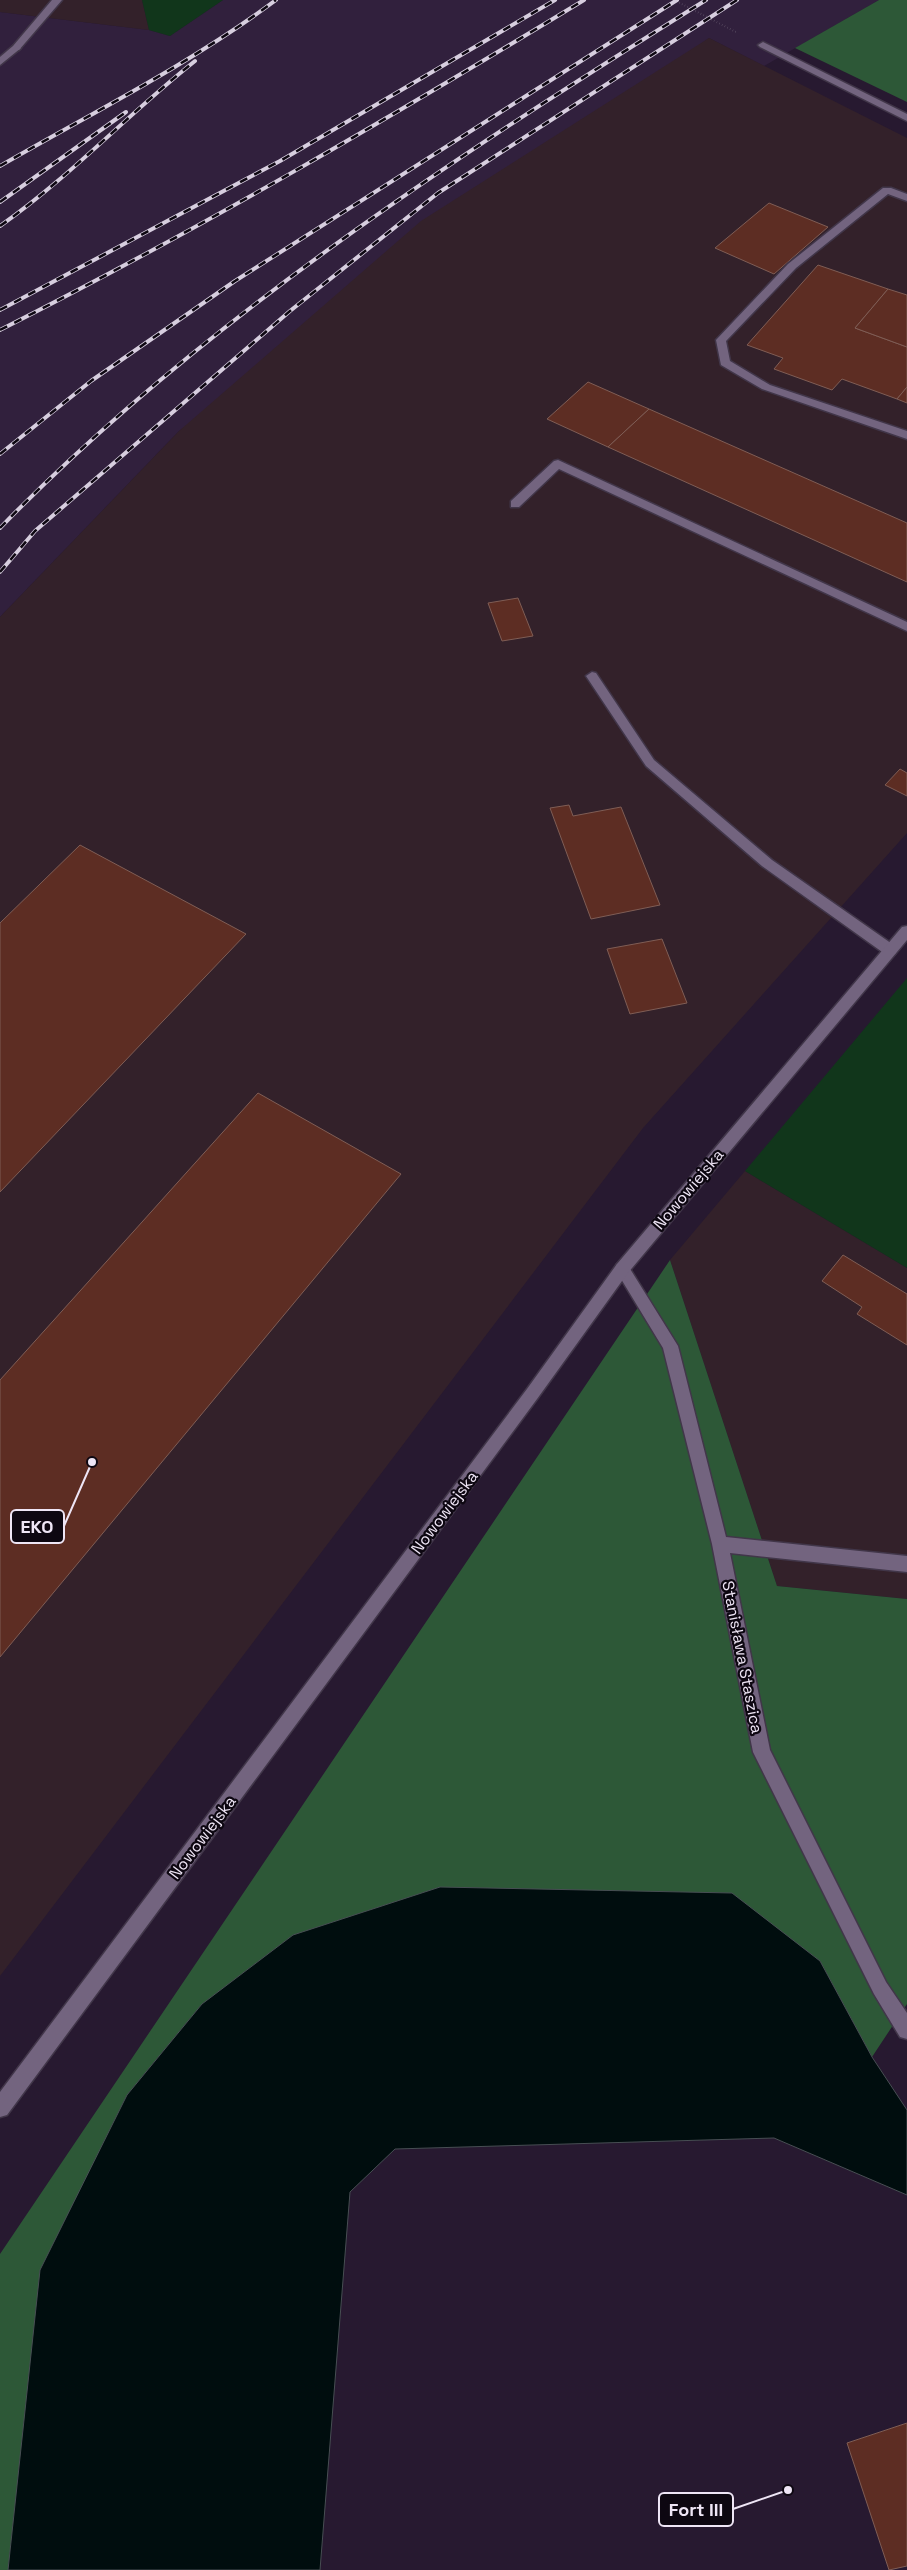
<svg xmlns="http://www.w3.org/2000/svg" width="907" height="2570" font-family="'Space Grotesk',sans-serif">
<rect width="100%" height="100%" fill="#271930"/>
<polygon fill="#31203d" points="223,0 879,0 764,66 709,38 179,431 0,617 0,12 149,30 170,36"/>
<g fill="#33212a">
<polygon points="0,0 142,0 149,30 0,12"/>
<polygon points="709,38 907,138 907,833 643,1128 0,1976 0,617 179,431 421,221"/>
<polygon points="745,1171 907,1268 907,1599 777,1586 670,1260"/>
</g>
<g fill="#11361b">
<polygon points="142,0 223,0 170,36 149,30"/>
<polygon points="907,978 907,1268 745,1171"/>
</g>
<g fill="#2d5837">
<polygon points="879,0 907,0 907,102 795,48"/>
<polygon points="670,1260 777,1586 907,1599 907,2004 872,2057 820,1961 202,2004 127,2095 41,2270 8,2570 0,2570 0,2254"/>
</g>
<polygon fill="#000d0e" stroke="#474e53" points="440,1887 732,1893 820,1961 872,2057 907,2110 907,2195 774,2138 395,2149 350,2192 320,2570 8,2570 40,2270 127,2095 202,2004 293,1935"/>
<g fill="#5d2d23" stroke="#7f5d55">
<polygon points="769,203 828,227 774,274 715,248"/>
<polygon points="818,265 888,289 855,328 907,347 907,387 897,399 842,379 832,390 774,369 783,358 747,345"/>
<polygon points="888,289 907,295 907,347 855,328"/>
<polygon points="588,382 649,409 608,447 547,419"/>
<polygon points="907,387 907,403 897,399"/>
<polygon points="649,409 907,523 907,582 608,447"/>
<polygon points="518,598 533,636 502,641 488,603"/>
<polygon points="900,769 907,773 907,796 885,785"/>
<polygon points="569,805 573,816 621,807 660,905 591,919 550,808"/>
<polygon points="80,845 246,934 0,1192 0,923"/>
<polygon points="662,939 687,1003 630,1014 607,949"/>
<polygon points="258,1093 401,1174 0,1657 0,1380"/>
<polygon points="843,1255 907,1294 907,1345 857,1314 862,1307 822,1281"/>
<polygon points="907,2423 907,2566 889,2570 847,2443"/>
</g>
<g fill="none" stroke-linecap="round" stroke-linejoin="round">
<defs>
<g id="lane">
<polygon points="763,42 907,114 907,121 760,47 758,45"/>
<polygon points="13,46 21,48 0,65 0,57"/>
<polygon points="883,188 891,188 907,194 907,201 888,194 796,268 726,341 730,361 770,385 907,431 907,439 762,389 721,365 716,340 788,264"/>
<polygon points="558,460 907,622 907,631 559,469 519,507 511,507 511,501 554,461"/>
<polygon points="592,672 596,673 654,760 772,860 895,946 897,950 895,954 885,954 762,866 646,766 586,676"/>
<polygon points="622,1263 627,1264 678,1346 726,1537 907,1556 907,1572 730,1553 770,1750 886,1982 907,2013 907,2039 900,2037 874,1994 753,1752 712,1544 663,1348 615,1269 617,1264"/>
</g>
<g id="street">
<polygon points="52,0 62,0 19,50 13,50 13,46"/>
<polygon points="907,926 907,940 627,1274 537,1399 7,2115 0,2117 0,2092 527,1389 617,1264 902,927"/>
</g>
</defs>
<use href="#lane" stroke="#413649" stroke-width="3"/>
<use href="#street" stroke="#413649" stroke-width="3"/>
<polyline stroke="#64576c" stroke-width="2" stroke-dasharray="0.5 2.5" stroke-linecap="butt" points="674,0 736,32"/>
<use href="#lane" fill="#73647f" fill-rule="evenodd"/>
<use href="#street" fill="#73647f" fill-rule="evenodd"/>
<defs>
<g id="rail">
<path d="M0,166c92,-53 190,-102 276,-166"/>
<polyline points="0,202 126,112"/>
<path d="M0,226c70,-49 128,-112 195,-165"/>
<polyline points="0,310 280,161 555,0"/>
<path d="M0,330c200,-101 393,-214 584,-330"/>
<polyline points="0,454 91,381 235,281 677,0"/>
<path d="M0,528c203,-209 460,-374 706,-528"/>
<polyline points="0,572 35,531 290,311 438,193 737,0"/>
</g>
</defs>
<use href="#rail" stroke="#d7cedf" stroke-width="4"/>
<use href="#rail" stroke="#0d0711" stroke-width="2.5" stroke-dasharray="8" stroke-linecap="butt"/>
</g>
<g text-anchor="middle" stroke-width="4.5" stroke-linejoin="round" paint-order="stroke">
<g font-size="16" fill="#eee5f5" stroke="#0d0711">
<text transform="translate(688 1189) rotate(-50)" y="6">Nowowiejska</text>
<text transform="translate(444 1512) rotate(-53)" y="6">Nowowiejska</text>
<text transform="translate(743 1657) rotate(79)" y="6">Stanisława Staszica</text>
<text transform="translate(202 1837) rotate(-53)" y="6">Nowowiejska</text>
</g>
</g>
<path fill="none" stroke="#eee5f5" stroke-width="2" d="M92 1462L64 1526M788 2490L733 2509"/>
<g fill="#eee5f5" stroke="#0d0711" stroke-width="2">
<circle cx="92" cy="1462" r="5"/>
<circle cx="788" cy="2490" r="5"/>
</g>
<g fill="#0d0711" stroke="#eee5f5" stroke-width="2">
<rect x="11" y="1510" width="53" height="33" rx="5"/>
<rect x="659" y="2493" width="74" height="33" rx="5"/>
</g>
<g font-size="18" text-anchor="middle" font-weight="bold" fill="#eee5f5">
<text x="37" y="1533">EKO</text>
<text x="696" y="2516">Fort III</text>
</g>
</svg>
